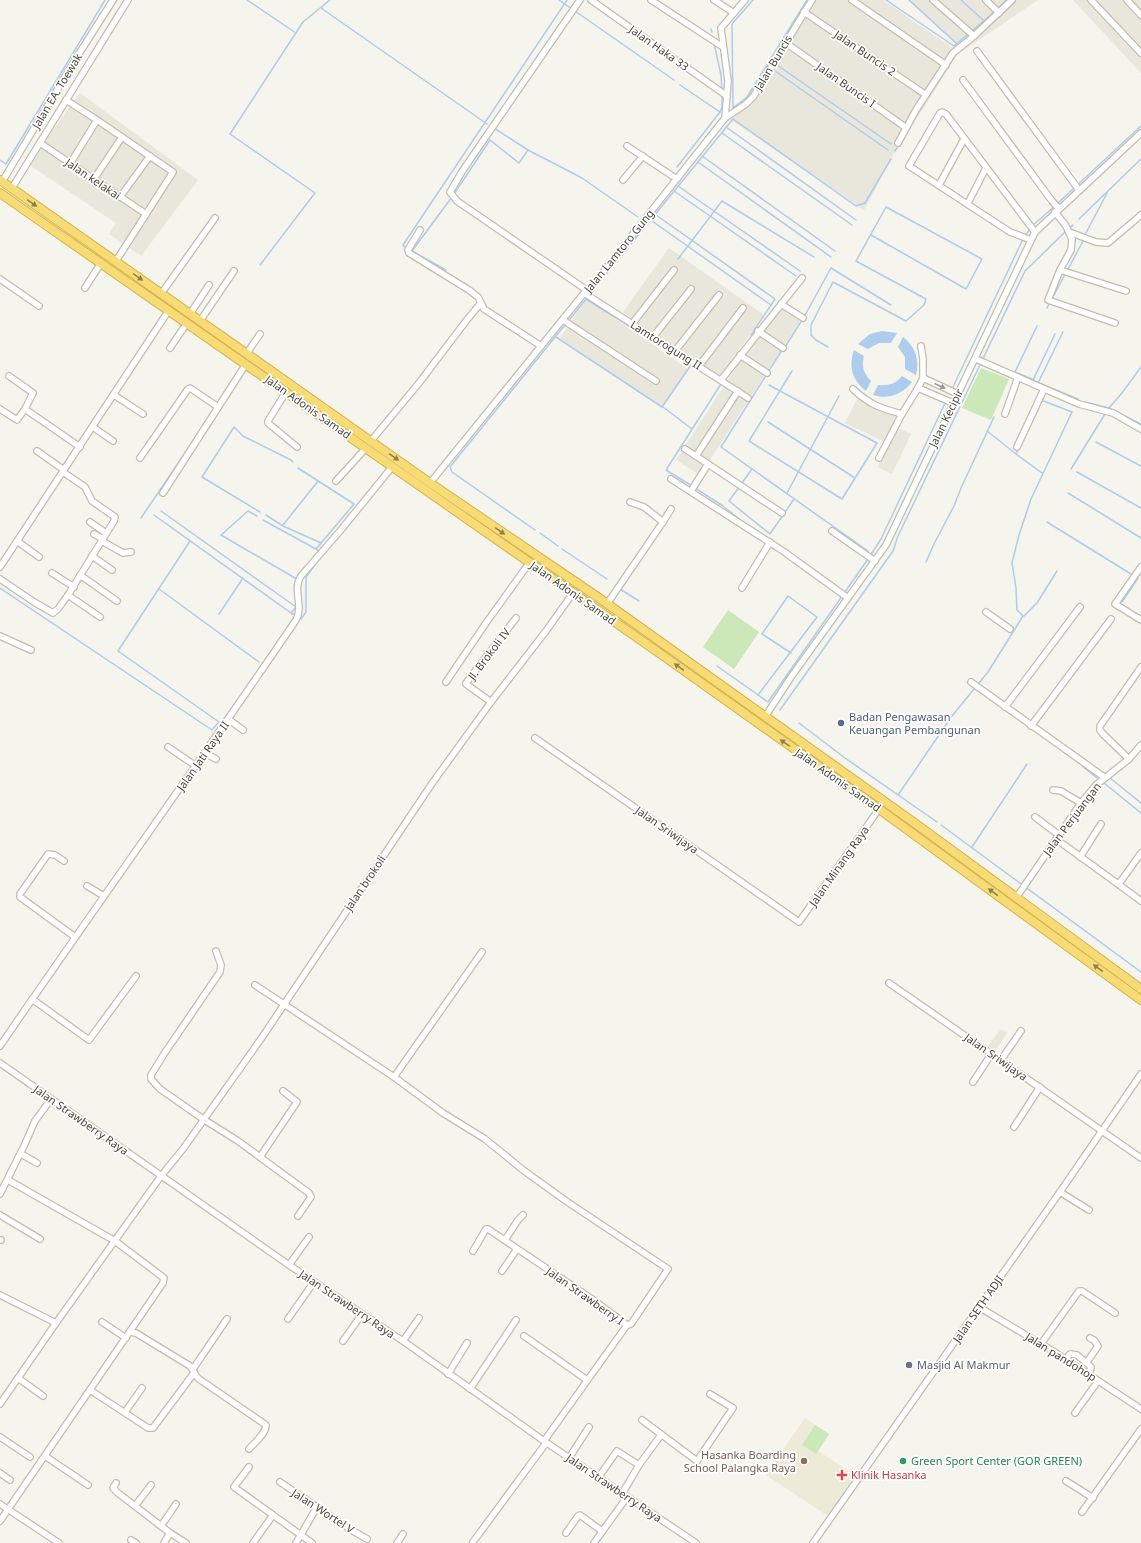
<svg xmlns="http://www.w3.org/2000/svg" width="1141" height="1543" font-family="'Noto Sans',sans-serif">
<rect width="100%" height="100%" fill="#f5f4ed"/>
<g fill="#e9e6db">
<polygon points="807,0 883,0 951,47 956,43 909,0 1038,0 958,54 892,157 864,210 731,120"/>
<polygon points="1073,0 1141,0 1141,73"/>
<polygon points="80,93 198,180 141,256 109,234 116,223 28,164"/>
<polygon points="669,248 764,315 718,379 623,312"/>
<polygon points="586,299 688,369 662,408 560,338"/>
<polygon points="778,303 802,318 700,475 676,460"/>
<polygon points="859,395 903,417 898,428 911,434 892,474 878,467 889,444 845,423"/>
<polygon points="1001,1029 1007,1033 995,1051 988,1046"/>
</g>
<polygon fill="#edead7" points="805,1418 829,1434 818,1451 855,1475 828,1516 766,1475"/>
<g fill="#cce7b8">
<polygon points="981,368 1009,379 991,420 962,408"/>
<polygon points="728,610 759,632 734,669 703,647"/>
<polygon points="815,1425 829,1434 816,1454 802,1445"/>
</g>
<g fill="#adccee">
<polygon points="882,331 897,333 891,343 879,343 868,349 858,344 870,334"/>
<path d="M903,337c12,9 17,23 13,38l-11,-6v-12l-7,-10z"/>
<path d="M854,350l10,6c-3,10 0,18 7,25l-5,10c-13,-10 -18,-24 -12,-41z"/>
<path d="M902,376l10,6c-9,12 -24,18 -39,13l5,-10c10,1 18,-1 24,-9z"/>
</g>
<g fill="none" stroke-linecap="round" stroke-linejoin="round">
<g stroke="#adccee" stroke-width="1.5">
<polyline points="247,0 296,33"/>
<polyline points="559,0 572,9"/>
<polyline points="753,0 732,24 733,108 747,97 807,0"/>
<polyline points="886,0 954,46 967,35"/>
<polyline points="909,0 957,44"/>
<polyline points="961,0 984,21"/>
<polyline points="999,7 1007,0"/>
<polyline points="321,8 487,124"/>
<polyline points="575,11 674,80"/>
<polyline points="711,29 712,32"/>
<polyline points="973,30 993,13"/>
<polyline points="714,43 721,75 722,91"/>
<polyline points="777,65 891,144"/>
<polyline points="775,71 888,150"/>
<polyline points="680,85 720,112"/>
<polyline points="726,127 856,220"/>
<polyline points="494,128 528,150"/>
<polyline points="722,133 852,225"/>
<polyline points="895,151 897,148"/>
<polyline points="702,156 835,251"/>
<polyline points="0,160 6,164 105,0"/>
<polyline points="698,162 831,257"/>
<polyline points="677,167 720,112 722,107 722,95"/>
<polyline points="678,186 800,271"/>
<polyline points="674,191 796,276"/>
<polyline points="454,194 490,140 519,163 528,150 582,178 638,217"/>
<polyline points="1058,203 1141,126"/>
<polyline points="656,215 775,299 751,335"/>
<polyline points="1079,219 1141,159"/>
<polyline points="652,221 771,305"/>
<polyline points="1032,226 1055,206"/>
<polyline points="1069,229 1073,225"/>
<polyline points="1086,233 1107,193"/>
<polyline points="1025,236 1030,229"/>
<polyline points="405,247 403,245 567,0"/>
<polyline points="412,251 452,197"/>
<polyline points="412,251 446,270"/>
<polyline points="678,259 722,201 814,257"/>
<polyline points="260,265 315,193 230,134 303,22 330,0"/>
<polyline points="1067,271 1083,241"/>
<polyline points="591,293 733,119 856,206 865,203 891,159"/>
<polyline points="1052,299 1065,274"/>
<polyline points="1047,308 1050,302"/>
<polyline points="804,317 831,268 891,305"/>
<polyline points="570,319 586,299 717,381"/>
<polyline points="556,337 662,407 691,365"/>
<polyline points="785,347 802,320"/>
<polyline points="828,347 816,340 811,335 811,325 833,282 906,321 924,305 926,299 856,261 886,207 982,259 966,289 871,235"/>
<polyline points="782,350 721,447 868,551"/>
<polyline points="1033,380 1055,334"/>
<polyline points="1034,380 1015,372 1037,326"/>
<polyline points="1038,383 1063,332"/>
<polyline points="1039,383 1078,399"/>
<polyline points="769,385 780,391 877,443 842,499 749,441 792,371"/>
<polyline points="952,389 1023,239"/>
<polyline points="1085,402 1109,408 1141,424"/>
<polyline points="663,407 692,429"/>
<polyline points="1109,408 1122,393 1141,367"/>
<polyline points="768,422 855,478"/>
<polyline points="987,431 1016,454 1020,447"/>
<polyline points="1096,442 1141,466"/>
<polyline points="1016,454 1042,473"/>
<polyline points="298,468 354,504 316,549 320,552"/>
<polyline points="1071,469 1105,414"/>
<polyline points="1077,472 1141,508"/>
<polyline points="742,483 752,469"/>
<polyline points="692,486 666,470 721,384 720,383"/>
<polyline points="740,486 729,501 770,534 794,499"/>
<polyline points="695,488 723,506 743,522"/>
<polyline points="787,493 839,396"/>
<polyline points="1068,493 1141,538"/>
<polyline points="161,511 296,607 291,613 296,616"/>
<polyline points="260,512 202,477 234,427 243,436 291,460 293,462"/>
<polyline points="154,515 291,613"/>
<polyline points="266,515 283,526 321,543"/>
<polyline points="257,516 248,511 221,535 295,578"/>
<polyline points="141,518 198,434"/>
<polyline points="263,520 316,549"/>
<polyline points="1047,522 1131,574"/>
<polyline points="283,525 318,481"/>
<polyline points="535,530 452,472 450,467 564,326"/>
<polyline points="540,533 558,546"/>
<polyline points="562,549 607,579"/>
<polyline points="870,556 881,539 946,401"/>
<polyline points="926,562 935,542 954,506 961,488 994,417"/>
<polyline points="0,588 212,730 219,722 118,651 190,541"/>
<polyline points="159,589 259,662"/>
<polyline points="620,589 639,601"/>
<polyline points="1122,602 1138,578"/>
<polyline points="219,614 243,578"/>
<polyline points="1024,616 1037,603 1057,571"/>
<polyline points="299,618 301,619 306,612 306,577 323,554"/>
<polyline points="717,666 768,702 868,559"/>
<polyline points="758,695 817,617 788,596 762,634 791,653"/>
<polyline points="780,710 893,551 898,536 1025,271 1066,231"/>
<polyline points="799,723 845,758 937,822"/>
<polyline points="1036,725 1103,773"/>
<polyline points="1082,766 1097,778"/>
<polyline points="1110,778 1141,803"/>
<polyline points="1104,783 1141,813"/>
<polyline points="898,795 952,716 988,672 1023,616 1017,610 1016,588 1012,563 1019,535 1031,499 1072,412 1041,400"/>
<polyline points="941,825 1141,972"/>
<polyline points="972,847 1027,764"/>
</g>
<defs>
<g id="minor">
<polyline points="580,0 463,170 450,192 457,201 588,291"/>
<polyline points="591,0 727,96"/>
<polyline points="651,0 723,47"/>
<polyline points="714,0 734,13"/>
<polyline points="852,0 946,65"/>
<polyline points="933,0 974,36"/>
<polyline points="986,0 999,13"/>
<polyline points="1091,0 1141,53"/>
<polyline points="1127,0 1141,15"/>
<polyline points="804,12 926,95"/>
<polyline points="786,43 905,127"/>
<polyline points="977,51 1079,190"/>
<polyline points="963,80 1052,201 1059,209"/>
<polyline points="66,100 97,120 173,172 116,261"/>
<polyline points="725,118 746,104 753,97 812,0"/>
<polyline points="40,143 146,214"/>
<polyline points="898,143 916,110 953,53 974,36 1012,0"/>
<polyline points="627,146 677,179"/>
<polyline points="70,164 97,120"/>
<polyline points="94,179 122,137"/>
<polyline points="623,180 643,156"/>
<polyline points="2,182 75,60 113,0"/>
<polyline points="939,185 964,139"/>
<polyline points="12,188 128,0"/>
<polyline points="120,197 150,156"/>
<polyline points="968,203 986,168"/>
<polyline points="1055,212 1066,226 1072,239 1071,250 1060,270 1048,300 1115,323"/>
<polyline points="420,230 408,250 409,253 469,290 478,297 484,309 541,346"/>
<polyline points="1069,232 1096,242 1108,243 1141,215"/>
<polyline points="1031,240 1010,232 909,166 940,113 942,112 946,114 1035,232"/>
<polyline points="1060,270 1126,291"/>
<polyline points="0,279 39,306"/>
<polyline points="85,288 101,263"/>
<polyline points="584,293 748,398"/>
<polyline points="161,294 215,218"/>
<polyline points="781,304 803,318"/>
<polyline points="190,314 209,285"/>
<polyline points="563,320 656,381"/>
<polyline points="200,321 234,271"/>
<polyline points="632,324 674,270"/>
<polyline points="758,331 783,348"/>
<polyline points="653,337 691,289"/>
<polyline points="170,348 187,323"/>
<polyline points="675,351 719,295"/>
<polyline points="247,353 260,334"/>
<polyline points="740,355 767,373"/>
<polyline points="976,359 1079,404 1113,413 1141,429"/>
<polyline points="699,366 743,308"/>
<polyline points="9,376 33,393 25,409 80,447"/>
<polyline points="923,378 958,394"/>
<polyline points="721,380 802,278"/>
<polyline points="918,388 953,403"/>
<path d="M853,389c17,16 27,19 49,25"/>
<polyline points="286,392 268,421 268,423 297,447"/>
<polyline points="114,395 143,414"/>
<polyline points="0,409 17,420 25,409"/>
<polyline points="1005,414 1018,377"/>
<polyline points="93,427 113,441"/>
<polyline points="371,441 419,383 466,321 480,304"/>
<polyline points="1017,447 1044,389"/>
<polyline points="685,449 696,456 738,391"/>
<polyline points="37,451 64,470"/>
<polyline points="140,458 188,389 190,388 193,390 218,407"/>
<polyline points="879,458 902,414 918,388 923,378 923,359 921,346"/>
<polyline points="708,464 782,513"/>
<polyline points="671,479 783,551 848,598"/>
<polyline points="336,481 366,448"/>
<polyline points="430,483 585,292 588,291 725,118 728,81 721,28 745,0"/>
<polyline points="691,491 708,464 696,456"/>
<polyline points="163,493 246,364"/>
<polyline points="90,522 106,533"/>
<polyline points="663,522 671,509"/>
<polyline points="832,531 875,561"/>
<polyline points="94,534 103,539"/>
<polyline points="17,541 39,557"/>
<polyline points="102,541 123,553 131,552"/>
<polyline points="92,556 112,570"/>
<polyline points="0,567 169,310"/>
<polyline points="1141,567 1115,604 1141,620"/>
<polyline points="52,573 74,587"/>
<polyline points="80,575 117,601"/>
<polyline points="0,579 34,602 53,613 58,609 68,595 114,521 115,517 92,501 85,487 63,472"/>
<polyline points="742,588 770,542"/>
<polyline points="68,595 100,617"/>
<polyline points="607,604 663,522 644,507 630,502"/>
<polyline points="986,612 1010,629"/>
<polyline points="0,636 31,650"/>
<polyline points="446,682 486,623 530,562"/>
<polyline points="971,682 1104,777"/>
<polyline points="491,702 466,684 466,683 516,618"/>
<polyline points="1005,707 1080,607"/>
<polyline points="765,717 791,677 886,545 1035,232 1141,133"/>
<polyline points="228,719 243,730"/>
<polyline points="1031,726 1111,619"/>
<polyline points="535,738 799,922 879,809"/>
<polyline points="168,747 196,766"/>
<polyline points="205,753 216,759"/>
<polyline points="1129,759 1103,734 1100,730 1100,726 1141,667"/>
<polyline points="1053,790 1061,791 1081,803"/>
<polyline points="1035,817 1059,835"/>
<polyline points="1056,839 1118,884 1121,881 1141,853"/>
<polyline points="1080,857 1101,824"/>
<polyline points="64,861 55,855 48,854 20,894 20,897 75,937"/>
<polyline points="1118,884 1141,901"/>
<polyline points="87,886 104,896"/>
<polyline points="1016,898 1081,803 1096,785 1129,759 1141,745"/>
<polyline points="216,951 221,965 220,972 164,1054 151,1075 151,1079 160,1089 203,1119 238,1141 309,1193 311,1197 298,1216"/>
<polyline points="889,983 1141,1158"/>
<polyline points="255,985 394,1077 443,1113 485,1139 523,1170 566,1201 668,1269 631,1324 627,1325"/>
<polyline points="32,999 89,1040 136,976"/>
<path d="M0,1046c98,-143 199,-283 296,-426 8,-14 -4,-31 5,-44l39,-45 52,-64"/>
<polyline points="1001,1060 1021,1031"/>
<polyline points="0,1063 289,1265 406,1343 544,1441 696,1543"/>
<polyline points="394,1077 482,952"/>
<polyline points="973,1082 992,1053"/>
<polyline points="1014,1127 1040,1087"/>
<polyline points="21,1154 37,1163"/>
<polyline points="260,1157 297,1102 283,1091"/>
<polyline points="1060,1192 1089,1210"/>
<polyline points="0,1194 24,1146 35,1121 51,1099"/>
<polyline points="0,1215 40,1239"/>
<polyline points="0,1240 1,1240"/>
<polyline points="505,1240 518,1220 523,1215"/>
<polyline points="473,1251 486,1229 488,1229 592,1299 627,1325 544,1441"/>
<polyline points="289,1265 309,1237"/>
<polyline points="502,1271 517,1249"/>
<polyline points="0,1295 56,1323"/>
<polyline points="979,1307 1056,1353 1141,1409"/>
<polyline points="288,1319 314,1282"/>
<polyline points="102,1322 126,1338"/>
<path d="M130,1332l6,1 54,33c4,4 4,9 9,13l67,46c0,9 -11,17 -17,24"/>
<polyline points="524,1336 587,1380"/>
<polyline points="343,1341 362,1314"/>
<polyline points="403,1341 419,1318"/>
<polyline points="1041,1344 1079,1291 1082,1291 1115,1313"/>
<polyline points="1066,1359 1070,1354 1077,1355 1089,1365 1091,1367 1089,1375"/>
<polyline points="1087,1362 1098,1346 1094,1340 1090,1338"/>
<polyline points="193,1369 227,1319"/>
<polyline points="448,1374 467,1343"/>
<polyline points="18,1378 43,1396"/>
<polyline points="470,1389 516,1320"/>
<polyline points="90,1390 148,1428 153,1428 194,1373"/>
<polyline points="0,1404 56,1323 161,1176 183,1149 263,1036 433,782 491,702 546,631 573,593"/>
<polyline points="125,1412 142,1388"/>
<polyline points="1075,1413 1098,1381"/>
<polyline points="642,1420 697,1461 733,1408 710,1394"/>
<polyline points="0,1437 30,1457"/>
<polyline points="45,1456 88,1485"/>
<polyline points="569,1458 589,1427"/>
<polyline points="249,1467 234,1487 312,1543"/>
<polyline points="0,1473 10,1480"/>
<polyline points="598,1478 617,1451 639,1465"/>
<polyline points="1066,1481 1093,1498"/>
<polyline points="280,1482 348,1528 367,1539"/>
<polyline points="116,1483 113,1488 118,1493 135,1506"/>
<polyline points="151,1485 135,1506 161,1526"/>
<polyline points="622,1494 639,1465 661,1435"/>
<polyline points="0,1504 59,1543"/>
<polyline points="1082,1512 1141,1429"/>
<polyline points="0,1521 163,1283 164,1278 115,1241 8,1180"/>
<polyline points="170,1533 161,1526 176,1504"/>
<polyline points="566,1533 578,1516 580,1515 602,1531"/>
<polyline points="131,1540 136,1543"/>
<polyline points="473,1542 546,1443"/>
<polyline points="164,1543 170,1533 186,1543"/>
<polyline points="253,1543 273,1515"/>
<polyline points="296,1543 317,1507"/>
<polyline points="397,1543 403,1534"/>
<polyline points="594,1543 627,1497"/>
<polyline points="813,1543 1060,1192 1141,1074"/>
</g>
<g id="highway">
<polyline points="0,180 430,483 599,598 916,824 1141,989"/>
<polyline points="0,193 665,657 879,809 1141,1000"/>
</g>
</defs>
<use href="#minor" stroke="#c1bdaf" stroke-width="8"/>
<use href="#highway" stroke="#d6b246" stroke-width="10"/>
<use href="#minor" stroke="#fff" stroke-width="5.5"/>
<use href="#highway" stroke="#f6db77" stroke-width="8"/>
</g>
<defs><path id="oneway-solid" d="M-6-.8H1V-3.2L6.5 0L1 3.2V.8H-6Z"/></defs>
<g fill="#8f8252">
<use href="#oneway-solid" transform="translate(32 203) rotate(35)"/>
<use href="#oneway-solid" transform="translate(138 277) rotate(35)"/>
<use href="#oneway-solid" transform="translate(394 457) rotate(35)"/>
<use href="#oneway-solid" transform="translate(500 531) rotate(35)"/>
<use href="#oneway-solid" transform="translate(679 667) rotate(-145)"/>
<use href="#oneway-solid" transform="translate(785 743) rotate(-145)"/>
<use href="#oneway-solid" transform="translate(993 892) rotate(-144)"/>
<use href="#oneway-solid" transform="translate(1098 968) rotate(-144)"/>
</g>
<use fill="#9b9993" href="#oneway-solid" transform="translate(940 386) rotate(24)"/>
<circle fill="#5c6f8a" stroke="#fff" stroke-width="1.5" cx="841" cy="723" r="4"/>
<circle fill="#6b7280" stroke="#fff" stroke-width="1.5" cx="909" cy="1365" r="4"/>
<circle fill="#8d6e63" stroke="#fff" stroke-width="1.5" cx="804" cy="1461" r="4"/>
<circle fill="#2e9e5b" stroke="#fff" stroke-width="1.5" cx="903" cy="1461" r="4"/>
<path fill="#e0444e" stroke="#fff" stroke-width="1.5" d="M840 1469h4v4h4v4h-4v4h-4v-4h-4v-4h4z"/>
<g text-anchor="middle" stroke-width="3.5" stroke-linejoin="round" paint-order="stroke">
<g font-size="11" fill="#4a463a" stroke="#fff">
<text transform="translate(659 48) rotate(35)" y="4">Jalan Haka 33</text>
<text transform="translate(865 53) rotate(34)" y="4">Jalan Buncis 2</text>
<text transform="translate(773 63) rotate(-59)" y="4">Jalan Buncis</text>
<text transform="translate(846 85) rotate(35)" y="4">Jalan Buncis I</text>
<text transform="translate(57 91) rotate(-59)" y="4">Jalan EA. Toewak</text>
<text transform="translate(93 179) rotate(34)" y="4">Jalan kelakai</text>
<text transform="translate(619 251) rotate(-51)" y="4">Jalan Lamtoro Gung</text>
<text transform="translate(666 345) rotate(32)" y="4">Lamtorogung II</text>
<text transform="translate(308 407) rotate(35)" y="4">Jalan Adonis Samad</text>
<text transform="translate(946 418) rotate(-64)" y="4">Jalan Kecipir</text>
<text transform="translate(573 593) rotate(35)" y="4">Jalan Adonis Samad</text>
<text transform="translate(489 654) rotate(-53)" y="4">Jl. Brokoli IV</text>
<text transform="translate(203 756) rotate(-55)" y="4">Jalan Jati Raya II</text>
<text transform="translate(838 780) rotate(35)" y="4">Jalan Adonis Samad</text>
<text transform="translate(1072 819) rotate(-53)" y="4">Jalan Perjuangan</text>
<text transform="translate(667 830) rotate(35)" y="4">Jalan Sriwijaya</text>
<text transform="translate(839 866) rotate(-55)" y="4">Jalan Minang Raya</text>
<text transform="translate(365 883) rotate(-56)" y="4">jalan brokoli</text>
<text transform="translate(996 1057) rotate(35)" y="4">Jalan Sriwijaya</text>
<text transform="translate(81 1120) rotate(35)" y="4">Jalan Strawberry Raya</text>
<text transform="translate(585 1296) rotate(35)" y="4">Jalan Strawberry I</text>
<text transform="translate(347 1304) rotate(34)" y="4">Jalan Strawberry Raya</text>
<text transform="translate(978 1309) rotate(-55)" y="4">Jalan SETH ADJI</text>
<text transform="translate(1061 1357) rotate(32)" y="4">Jalan pandohop</text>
<text transform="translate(614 1488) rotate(34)" y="4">Jalan Strawberry Raya</text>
<text transform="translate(323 1511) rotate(33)" y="4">Jalan Wortel V</text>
</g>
<g font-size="11" fill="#4e5e75" stroke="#fff" text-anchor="start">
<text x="849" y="721">Badan Pengawasan<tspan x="849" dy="13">Keuangan Pembangunan</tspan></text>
</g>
<g font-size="11" fill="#5b616d" stroke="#fff" text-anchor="start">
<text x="917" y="1369">Masjid Al Makmur</text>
</g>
<g font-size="11" fill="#785e54" stroke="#fff" text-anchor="end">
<text x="796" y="1459">Hasanka Boarding<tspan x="796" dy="13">School Palangka Raya</tspan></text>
</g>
<g font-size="11" fill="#27864d" stroke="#fff" text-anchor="start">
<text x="911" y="1465">Green Sport Center (GOR GREEN)</text>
</g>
<g font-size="11" fill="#be3a42" stroke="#fff" text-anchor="start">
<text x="851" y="1479">Klinik Hasanka</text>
</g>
</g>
</svg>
